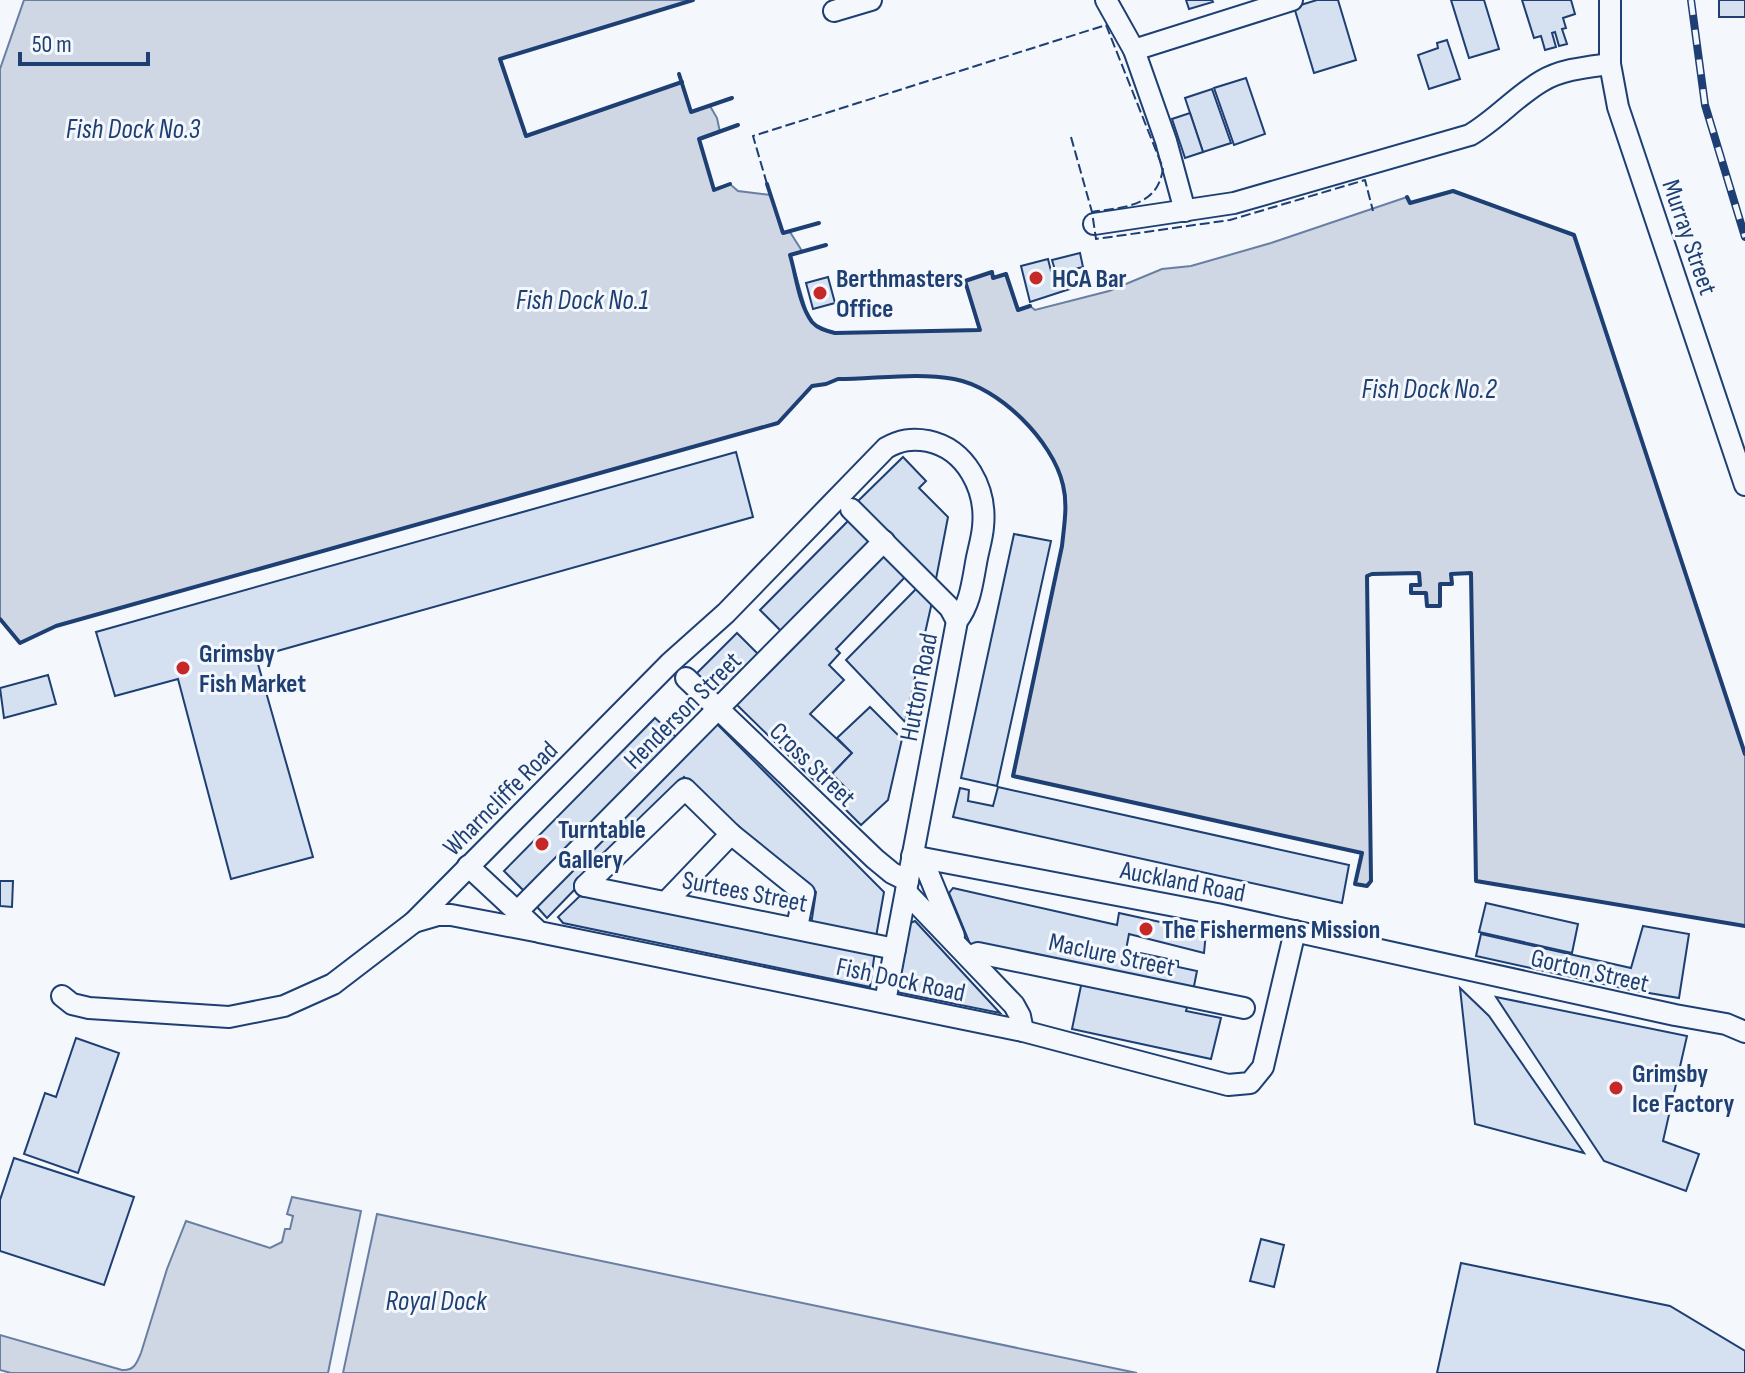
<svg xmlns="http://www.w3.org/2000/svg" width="1745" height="1373" font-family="'Sofia Sans Condensed',sans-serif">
<rect width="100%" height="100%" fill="#f4f7fb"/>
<g fill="#cfd7e4" stroke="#687fa3" stroke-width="2">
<path d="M24,0h669l-193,59 26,77 156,-54 9,30 19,-6 7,12 3,14 -21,8 15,49 16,-5 8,7 33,4 11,38 8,-1 12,19 -12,4 16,55 7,14 22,9 144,-3 -14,-49 27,-9 2,6 12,-4 12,36 12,-4 5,4 74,-19 53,-22 29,-3 80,-23 136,-46 3,6 43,-12 121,44 171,519v172l-269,-45 -5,-308 -20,1 1,10h-12v22h-13l-1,-13h-15v-8h9l-1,-12 -47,1 -5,2 4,305 -4,5 -12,-2 6,-31 -348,-77 49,-230c2,-20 6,-41 1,-61 -10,-44 -64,-98 -109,-106 -37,-7 -79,0 -116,0l-12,5 -14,2 -34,37 -722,203 -36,17 -20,-24v-550z"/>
<path d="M292,1197l69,14 -33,162h-317l-11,-3v-35l122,35c12,1 15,-7 19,-17l26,-84 19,-48 84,27 12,-6 3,-13h5l3,-13 -6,-2z"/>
<polygon points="377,1214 1137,1373 343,1373"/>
</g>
<g fill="#d5e0f0" stroke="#1d3f73" stroke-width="2">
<polygon points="1186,0 1212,0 1213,2 1189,9"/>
<polygon points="1317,0 1338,0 1356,60 1314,73 1294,7"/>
<polygon points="1451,0 1484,0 1499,49 1469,58"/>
<polygon points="1522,0 1571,0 1575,14 1563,18 1566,28 1562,29 1567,44 1559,46 1555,32 1552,33 1556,47 1545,50 1541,36 1534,38"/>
<rect x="1719" y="0" width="26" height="17"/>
<polygon points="1447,40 1460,79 1429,89 1418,55 1438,48 1437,43"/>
<polygon points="1246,78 1265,134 1234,145 1214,88"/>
<polygon points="1212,89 1231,143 1203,152 1185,98"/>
<polygon points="1190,113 1203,152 1185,158 1172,119"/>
<polygon points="1080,253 1083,267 1075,269 1079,286 1030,302 1021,266 1048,259 1051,271 1055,270 1052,260"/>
<polygon points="828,277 835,303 813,309 806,283"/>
<polygon points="736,452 753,517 256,657 313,857 231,879 178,679 115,696 96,632"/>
<polygon points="903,457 926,481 919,488 948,517 936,579 856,503"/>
<polygon points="850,519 873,541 783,633 760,610"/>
<polygon points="1014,534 1051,541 997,786 961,778"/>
<polygon points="884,551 907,575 836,649 840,653 829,665 844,680 810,714 852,753 820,786 735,703"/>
<polygon points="918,587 932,602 905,722 846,660"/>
<polygon points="737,633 760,656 719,697 696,674"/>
<polygon points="48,675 56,704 4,718 0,688"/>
<polygon points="870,707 902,739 888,800 861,825 841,805 852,794 832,774 852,753 837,738"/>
<polygon points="655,718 678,739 527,894 504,871"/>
<polygon points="716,723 884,892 876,937 811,925 816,892 738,829 684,777 547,918 538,908 538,903"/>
<polygon points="998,787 1349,865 1342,903 953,817 960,788 969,790 968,801 993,806"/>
<polygon points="0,881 13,881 12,907 0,906"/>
<polygon points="953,888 1117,925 1119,913 1206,932 1204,953 1129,934 1126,950 1178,961 1178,967 1197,971 1193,991 970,944 949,893"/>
<polygon points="585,891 875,951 870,987 563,923 558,917"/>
<polygon points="1486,903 1578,924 1572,953 1479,932"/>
<polygon points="915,921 1000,1013 896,992 908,924"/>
<polygon points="1643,926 1689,934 1679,998 1631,990 1476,956 1481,934 1631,968"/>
<polygon points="1082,981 1188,1004 1186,1011 1221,1018 1211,1059 1072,1029"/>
<polygon points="1460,988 1489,1016 1584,1153 1475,1124"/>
<polygon points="1496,997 1687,1036 1663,1141 1699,1154 1686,1191 1604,1161"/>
<polygon points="76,1038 119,1053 78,1173 24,1154 45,1093 56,1097"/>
<polygon points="14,1158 134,1197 104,1285 0,1251 0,1200"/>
<polygon points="1261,1239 1284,1245 1274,1287 1250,1281"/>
<polygon points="1461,1263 1670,1306 1745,1351 1745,1373 1437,1373"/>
</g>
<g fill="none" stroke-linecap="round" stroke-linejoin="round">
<defs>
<g id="minor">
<polyline points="1106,0 1134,50 1166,141 1185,211"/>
<polyline points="1610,0 1610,64 1618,107 1745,485"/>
<polyline points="834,11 871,0"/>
<polyline points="1134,50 1292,0"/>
<path d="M1094,224l140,-21 236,-68c26,-15 46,-39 72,-54 20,-12 46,-14 68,-17"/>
<polyline points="851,509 950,608 957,621"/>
<polyline points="686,678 875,859 892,873 908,881"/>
<polyline points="912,856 1217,914 1675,1015 1726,1024 1745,1032"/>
<polyline points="922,858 954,936"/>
<polyline points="468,866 539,932 1023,1031 1228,1085 1250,1083 1263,1067 1295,931"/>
<polyline points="585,886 685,789 731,834 804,893 797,927"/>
<polyline points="585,886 895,949"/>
<polyline points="906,892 1014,1005 1020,1016 1023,1031"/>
<polyline points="666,902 731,834"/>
<polyline points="516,913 884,541"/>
<polyline points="414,922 438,915 451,915 535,931"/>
<polyline points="969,957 978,953 1244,1008"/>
<path d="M62,996l10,8 17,4 140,9 55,-11 49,-22 81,-62 256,-259 56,-50 160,-165c14,-8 26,-10 42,-7 38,8 59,48 55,86 -1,12 -5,24 -7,36 -4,22 -6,41 -19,58l-72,381"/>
</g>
</defs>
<use href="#minor" stroke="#1d3f73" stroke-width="24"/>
<use href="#minor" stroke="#f4f7fb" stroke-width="20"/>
<defs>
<polyline id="rail" points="1691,0 1705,105 1745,237"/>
</defs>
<use href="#rail" stroke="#1d3f73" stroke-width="8"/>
<use href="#rail" stroke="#f4f7fb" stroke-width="5" stroke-dasharray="15" stroke-linecap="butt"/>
<g stroke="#1d3f73" stroke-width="2" stroke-dasharray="10 4" stroke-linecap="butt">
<polyline points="1071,137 1092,212"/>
<path d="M767,184l-14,-48 353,-111 57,143c-5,39 -39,39 -71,44l4,27 134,-19 135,-40 8,31"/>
</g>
<g stroke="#1d3f73" stroke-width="4">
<polyline points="679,74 691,112 732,98"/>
<polyline points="682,82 526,136 500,59 693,0"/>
<polyline points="730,184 714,190 699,139 738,125"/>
<polyline points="767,184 783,233 819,223"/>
<polyline points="1407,197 1410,203 1453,191 1574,235 1745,754"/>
<path d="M826,245l-36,10c6,20 9,50 22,67 6,7 15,9 23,11l145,-3 -15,-49 27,-9 1,6 13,-4 12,36 12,-4"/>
<path d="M0,619l20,24 36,-17 722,-203 34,-37 14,-2 12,-5c37,0 79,-7 116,0 45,8 99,62 109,106 5,20 1,41 -1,61l-49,230 349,77 -7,31 12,2 4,-5 -4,-305 5,-2 47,-1 1,12h-9v8h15l1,13h13v-22h12l-1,-10 20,-1 5,308 269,45"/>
</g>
</g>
<g fill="#c62828" stroke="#f4f7fb" stroke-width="3">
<circle cx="1036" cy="278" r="8"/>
<circle cx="820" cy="293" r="8"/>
<circle cx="183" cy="668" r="8"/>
<circle cx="542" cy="844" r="8"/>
<circle cx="1146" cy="929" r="8"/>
<circle cx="1616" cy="1088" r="8"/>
</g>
<g text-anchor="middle" stroke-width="6" stroke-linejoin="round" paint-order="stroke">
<g font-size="26" fill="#1d3f73" stroke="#f4f7fb">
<text transform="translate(1690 237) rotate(71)" y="9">Murray Street</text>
<text transform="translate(918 687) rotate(-79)" y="9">Hutton Road</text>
<text transform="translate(682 710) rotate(-45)" y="9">Henderson Street</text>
<text transform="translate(813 764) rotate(44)" y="9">Cross Street</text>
<text transform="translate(500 798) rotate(-45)" y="9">Wharncliffe Road</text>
<text transform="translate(1183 881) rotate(11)" y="9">Auckland Road</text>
<text transform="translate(745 891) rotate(11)" y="9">Surtees Street</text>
<text transform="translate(1112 954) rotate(12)" y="9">Maclure Street</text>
<text transform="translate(1590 970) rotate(13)" y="9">Gorton Street</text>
<text transform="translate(901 979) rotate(12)" y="9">Fish Dock Road</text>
</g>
<g font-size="26" font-weight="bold" fill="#1d3f73" stroke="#f4f7fb" text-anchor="start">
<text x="836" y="287">Berthmasters<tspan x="836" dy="30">Office</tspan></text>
<text x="1052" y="287">HCA Bar</text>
<text x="199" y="662">Grimsby<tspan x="199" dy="30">Fish Market</tspan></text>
<text x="558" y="838">Turntable<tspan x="558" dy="30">Gallery</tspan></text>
<text x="1162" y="938">The Fishermens Mission</text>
<text x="1632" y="1082">Grimsby<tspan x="1632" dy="30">Ice Factory</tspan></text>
</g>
<g font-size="28" font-style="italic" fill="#1d3f73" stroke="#f4f7fb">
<text x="133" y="138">Fish Dock No.3</text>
<text x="582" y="309">Fish Dock No.1</text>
<text x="1429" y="398">Fish Dock No.2</text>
<text x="436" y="1310">Royal Dock</text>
</g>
</g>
<path d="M20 52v12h128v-12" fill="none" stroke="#1d3f73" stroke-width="4"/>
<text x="32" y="52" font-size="24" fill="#1d3f73" stroke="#f4f7fb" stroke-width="6" paint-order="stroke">50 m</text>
</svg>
